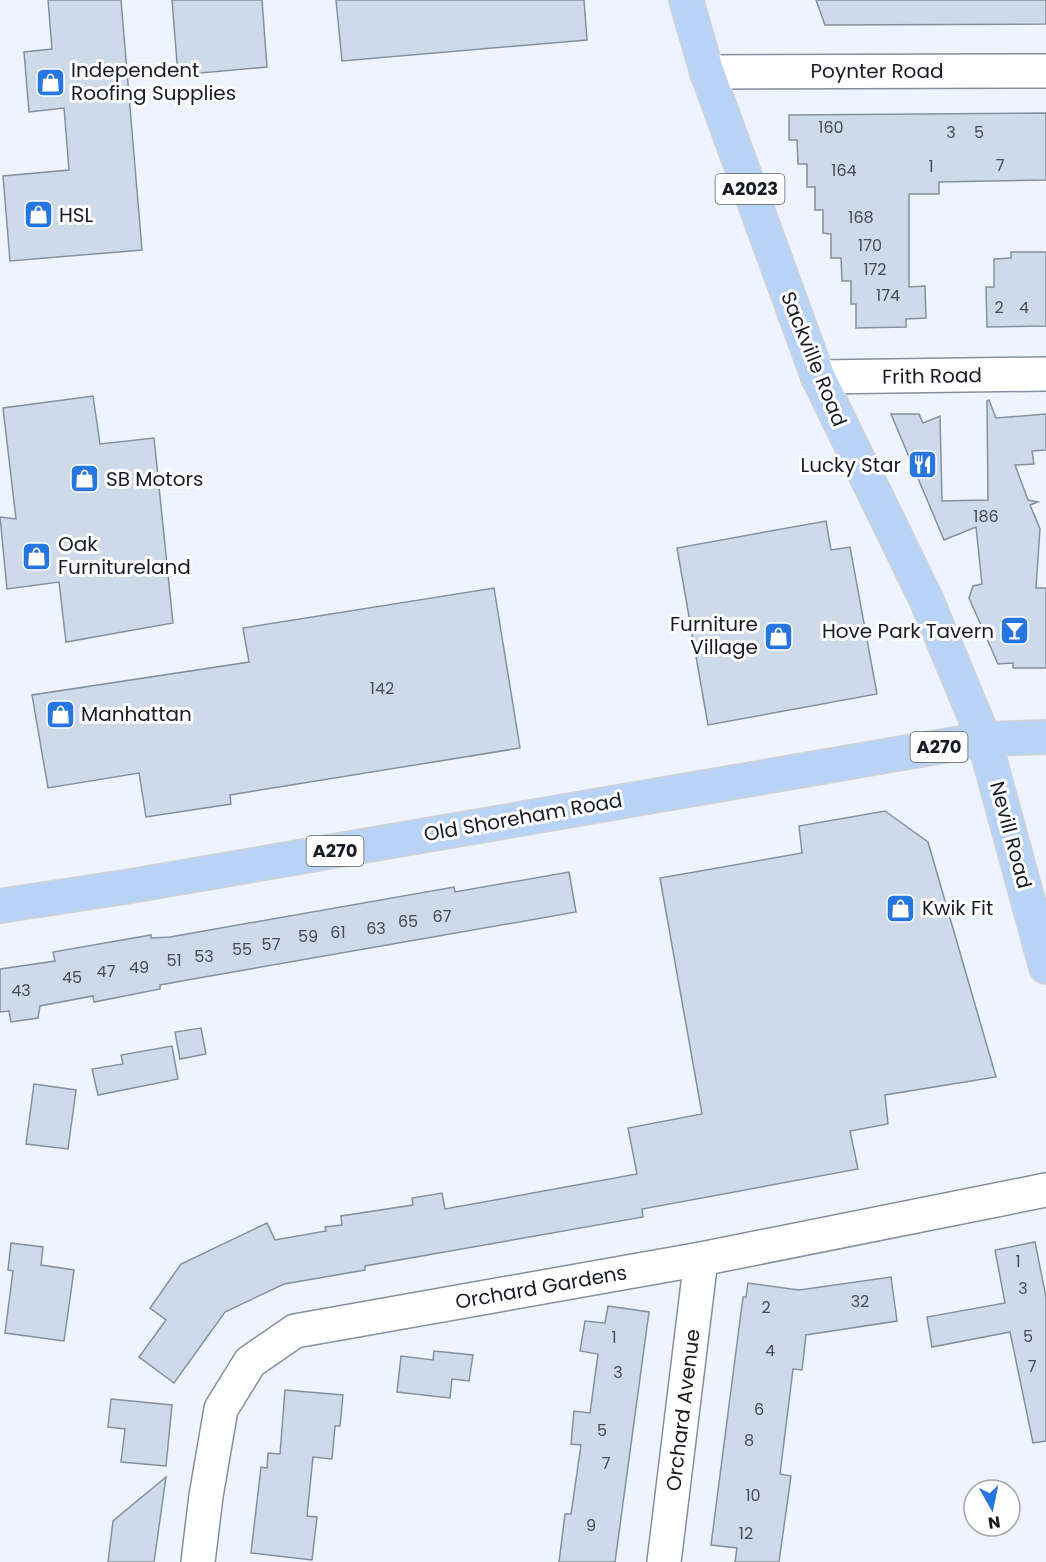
<svg xmlns="http://www.w3.org/2000/svg" width="1046" height="1562" font-family="Poppins,sans-serif">
<rect width="100%" height="100%" fill="#edf4ff"/>
<g fill="#ced9ea" stroke="#85909f" stroke-width="1.5">
<polygon points="48,0 121,0 142,250 10,261 3,176 69,170 64,108 29,112 24,52 52,49"/>
<polygon points="172,0 262,0 267,67 178,75"/>
<polygon points="336,0 584,0 587,40 342,61"/>
<polygon points="816,0 1046,0 1046,24 825,25"/>
<polygon points="1046,113 1046,180 939,182 939,194 909,194 909,287 925,286 926,318 906,319 906,327 856,328 856,304 851,304 851,281 842,281 841,258 831,258 831,234 823,233 823,210 815,210 815,187 807,187 807,164 798,164 797,140 789,140 789,115"/>
<polygon points="1011,252 1046,252 1046,326 987,327 986,287 994,287 994,259 1011,258"/>
<polygon points="93,396 100,444 154,438 173,623 66,642 59,582 7,589 0,517 16,519 3,408"/>
<polygon points="989,400 996,418 1046,414 1046,450 1032,451 1034,464 1015,465 1028,500 1038,502 1030,505 1040,529 1036,588 1046,588 1046,668 1013,668 1013,663 998,664 969,598 973,586 982,584 976,527 944,540 891,414 919,414 923,423 940,416 942,501 988,500 987,401"/>
<polygon points="826,521 831,550 850,547 877,694 708,725 677,548"/>
<polygon points="494,588 520,748 230,795 231,804 146,817 139,773 48,788 32,695 249,662 243,628"/>
<polygon points="885,811 928,842 996,1077 885,1095 888,1124 850,1131 858,1169 642,1209 643,1217 365,1266 365,1270 284,1284 225,1312 174,1383 139,1357 166,1320 150,1308 181,1264 267,1223 275,1240 326,1231 325,1227 342,1225 341,1216 413,1205 412,1198 442,1193 445,1209 637,1174 628,1128 702,1114 660,878 802,853 799,826"/>
<polygon points="569,872 576,912 193,979 160,985 160,989 94,1002 93,996 40,1006 38,1018 11,1022 9,1011 0,1012 0,969 55,961 53,952 151,935 151,938 170,937 454,887 455,892"/>
<polygon points="201,1028 206,1054 180,1059 175,1032"/>
<polygon points="172,1046 178,1079 98,1095 92,1069 123,1064 121,1055"/>
<polygon points="34,1084 76,1090 68,1149 26,1144"/>
<polygon points="1035,1242 1046,1297 1046,1441 1033,1443 1010,1332 932,1347 927,1317 1005,1303 995,1250"/>
<polygon points="11,1243 43,1247 41,1265 74,1270 64,1341 5,1333 13,1271 8,1270"/>
<polygon points="891,1277 897,1321 806,1335 802,1370 793,1369 780,1474 791,1476 779,1562 735,1562 737,1548 711,1545 743,1297 746,1297 748,1283 799,1290"/>
<polygon points="608,1306 649,1312 615,1562 559,1562 565,1514 571,1514 581,1445 571,1444 574,1411 590,1413 598,1354 580,1351 585,1321 605,1323"/>
<polygon points="434,1351 473,1355 469,1381 452,1379 450,1398 397,1392 401,1356 433,1360"/>
<polygon points="285,1390 343,1395 340,1426 335,1426 332,1459 313,1457 307,1516 317,1517 312,1560 251,1553 261,1467 267,1468 268,1453 280,1454"/>
<polygon points="111,1399 172,1405 166,1466 121,1462 125,1429 108,1427"/>
<polygon points="166,1477 154,1562 108,1562 113,1521"/>
</g>
<g fill="none" stroke-linecap="round" stroke-linejoin="round">
<defs>
<g id="minor">
<polyline points="707,72 1046,71"/>
<polyline points="818,377 1046,374"/>
<polyline points="198,1562 206,1496 221,1409 250,1362 295,1331 701,1259 1046,1190"/>
<polyline points="664,1562 701,1259"/>
</g>
<g id="major">
<polyline points="686,0 707,72 818,377 926,599 984,739 1046,967"/>
<polyline points="0,906 131,886 984,739 1046,737"/>
</g>
</defs>
<use href="#minor" stroke="#858f9f" stroke-width="36"/>
<use href="#major" stroke="#d1d2d3" stroke-width="36"/>
<use href="#minor" stroke="#fff" stroke-width="33"/>
<use href="#major" stroke="#b9d3f7" stroke-width="33"/>
</g>
<defs>
<symbol id="shop-square" viewBox="-11 -11 22 22"><rect x="-9" y="-9" width="18" height="18" rx="4" fill="#2675e0" stroke="#fff"/><path d="M-5-2.5h2.3a2.7 3.5 0 0 1 5.4 0H5L5.5 6h-11ZM-1.5-2.5h3a1.5 2.3 0 0 0-3 0Z" fill="#fff"/></symbol>
<symbol id="restaurant-square" viewBox="-11 -11 22 22"><rect x="-9" y="-9" width="18" height="18" rx="4" fill="#2675e0" stroke="#fff"/><path d="M-5-6h1v4h1v-4h1v4h1v-4h1v5L-1.5 .5V6h-2V.5L-5-1ZM5-6V6H3V1.5H1.5Q1.5-4 5-6Z" fill="#fff"/></symbol>
<symbol id="bar-square" viewBox="-11 -11 22 22"><rect x="-9" y="-9" width="18" height="18" rx="4" fill="#2675e0" stroke="#fff"/><path d="M-6-5H6L.8 .8V4.5H3.5V6h-7V4.5H-.8V.8Z" fill="#fff"/></symbol>
</defs>
<g fill-rule="evenodd">
<use href="#shop-square" x="34" y="66" width="33" height="33"/>
<use href="#shop-square" x="22" y="198" width="33" height="33"/>
<use href="#restaurant-square" x="906" y="448" width="33" height="33"/>
<use href="#shop-square" x="68" y="462" width="33" height="33"/>
<use href="#shop-square" x="20" y="540" width="33" height="33"/>
<use href="#bar-square" x="998" y="614" width="33" height="33"/>
<use href="#shop-square" x="762" y="620" width="33" height="33"/>
<use href="#shop-square" x="44" y="698" width="33" height="33"/>
<use href="#shop-square" x="884" y="892" width="33" height="33"/>
</g>
<g text-anchor="middle" stroke-width="6" stroke-linejoin="round" paint-order="stroke">
<g font-size="16" fill="#464b54">
<text x="831" y="133">160</text>
<text x="951" y="138">3</text>
<text x="979" y="138">5</text>
<text x="1000" y="171">7</text>
<text x="931" y="172">1</text>
<text x="844" y="176">164</text>
<text x="861" y="223">168</text>
<text x="870" y="251">170</text>
<text x="875" y="275">172</text>
<text x="888" y="301">174</text>
<text x="999" y="313">2</text>
<text x="1024" y="313">4</text>
<text x="986" y="522">186</text>
<text x="382" y="694">142</text>
<text x="442" y="922">67</text>
<text x="408" y="927">65</text>
<text x="376" y="934">63</text>
<text x="338" y="938">61</text>
<text x="308" y="942">59</text>
<text x="271" y="950">57</text>
<text x="242" y="955">55</text>
<text x="204" y="962">53</text>
<text x="174" y="966">51</text>
<text x="139" y="973">49</text>
<text x="106" y="977">47</text>
<text x="72" y="983">45</text>
<text x="21" y="996">43</text>
<text x="1018" y="1267">1</text>
<text x="1023" y="1294">3</text>
<text x="860" y="1307">32</text>
<text x="766" y="1313">2</text>
<text x="1028" y="1342">5</text>
<text x="614" y="1343">1</text>
<text x="770" y="1356">4</text>
<text x="1032" y="1372">7</text>
<text x="618" y="1378">3</text>
<text x="759" y="1415">6</text>
<text x="602" y="1436">5</text>
<text x="749" y="1446">8</text>
<text x="606" y="1469">7</text>
<text x="753" y="1501">10</text>
<text x="591" y="1531">9</text>
<text x="746" y="1539">12</text>
</g>
<g fill="#fff" stroke="#5d6064" stroke-width="1.5">
<rect x="715.5" y="174" width="69" height="30" rx="4.5"/>
<rect x="910.5" y="732" width="57" height="30" rx="4.5"/>
<rect x="306.5" y="836" width="57" height="30" rx="4.5"/>
</g>
<g font-size="18" font-weight="bold" fill="#181c22">
<text x="750" y="195">A2023</text>
<text x="939" y="753">A270</text>
<text x="335" y="857">A270</text>
</g>
<g font-size="20" fill="#181c22" stroke="#fff" text-anchor="start">
<text x="71" y="77">Independent<tspan x="71" dy="23">Roofing Supplies</tspan></text>
<text x="59" y="222">HSL</text>
<text x="901" y="472" text-anchor="end">Lucky Star</text>
<text x="106" y="486">SB Motors</text>
<text x="58" y="551">Oak<tspan x="58" dy="23">Furnitureland</tspan></text>
<text x="758" y="631" text-anchor="end">Furniture<tspan x="758" dy="23">Village</tspan></text>
<text x="994" y="638" text-anchor="end">Hove Park Tavern</text>
<text x="81" y="721">Manhattan</text>
<text x="922" y="915">Kwik Fit</text>
</g>
<g font-size="20" fill="#181c22" stroke="#fff">
<text x="877" y="78">Poynter Road</text>
<text transform="translate(814 359) rotate(68)" y="7">Sackville Road</text>
<text transform="translate(932 376) rotate(-1)" y="7">Frith Road</text>
<text transform="translate(523 817) rotate(-10)" y="7">Old Shoreham Road</text>
<text transform="translate(1011 835) rotate(75)" y="7">Nevill Road</text>
<text transform="translate(541 1287) rotate(-10)" y="7">Orchard Gardens</text>
<text transform="translate(683 1410) rotate(-83)" y="7">Orchard Avenue</text>
</g>
</g>
<g transform="translate(992 1508) rotate(171)"><circle r="28" fill="#ffffff" stroke="#a3a4a7" stroke-width="1.5"/>
<path d="M0-4.5L10 22L0 15L-10 22Z" fill="#2675e0"/>
<text y="-9" font-size="16" font-weight="bold" text-anchor="middle" fill="#181c22">N</text>
</g>
</svg>
